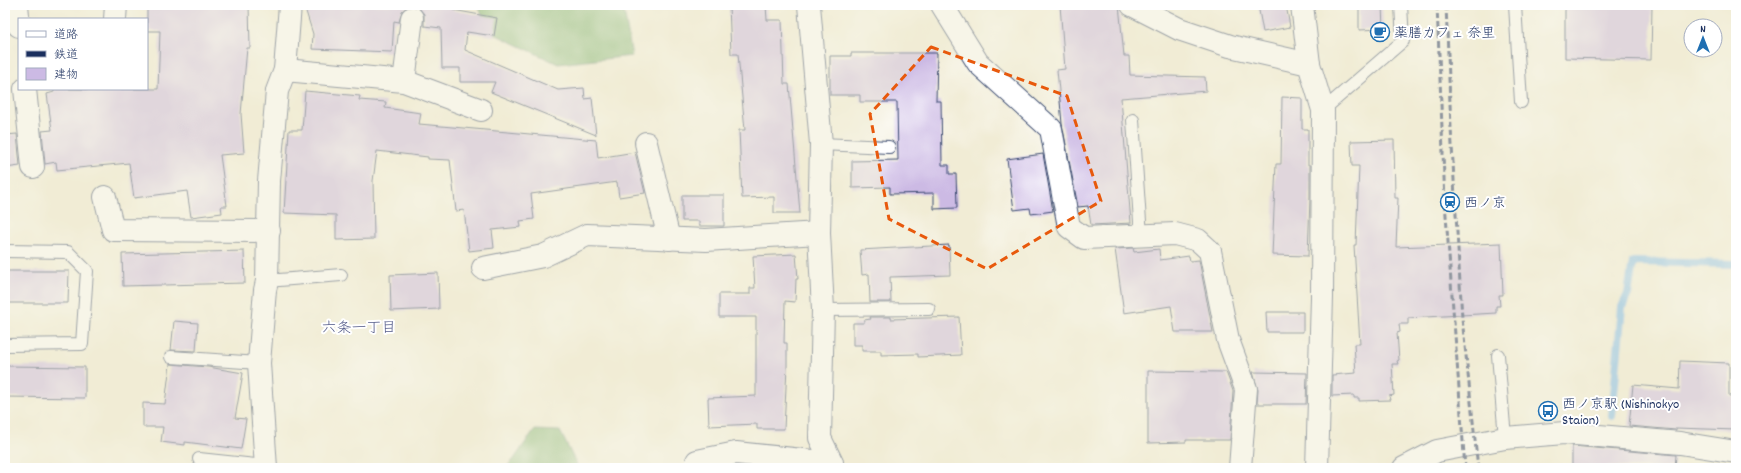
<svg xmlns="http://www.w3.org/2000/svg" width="1741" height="473" font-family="Dekko,'Klee One',sans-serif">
<rect width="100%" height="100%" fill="#fff"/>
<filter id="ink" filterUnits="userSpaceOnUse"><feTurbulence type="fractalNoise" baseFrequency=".025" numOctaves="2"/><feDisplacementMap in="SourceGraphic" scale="8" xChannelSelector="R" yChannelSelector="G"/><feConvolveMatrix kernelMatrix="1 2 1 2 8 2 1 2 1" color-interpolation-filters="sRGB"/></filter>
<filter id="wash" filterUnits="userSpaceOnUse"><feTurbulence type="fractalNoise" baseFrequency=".012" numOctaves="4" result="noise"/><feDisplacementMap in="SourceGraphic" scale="16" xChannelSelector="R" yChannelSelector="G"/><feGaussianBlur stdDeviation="0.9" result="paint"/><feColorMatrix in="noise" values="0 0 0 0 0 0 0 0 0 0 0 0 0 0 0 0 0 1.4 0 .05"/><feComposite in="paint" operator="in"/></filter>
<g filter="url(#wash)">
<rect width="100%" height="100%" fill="#f1ecd5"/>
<g fill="#7ab06d" stroke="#4a7066">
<polygon points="478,5 623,5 632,56 558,64 488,31"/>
<polygon points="534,430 560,431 578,467 587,468 505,468 514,459"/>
</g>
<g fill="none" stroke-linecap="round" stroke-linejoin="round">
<polyline stroke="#78b8ed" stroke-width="8" points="1612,416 1622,307 1628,294 1633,262 1736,264"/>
</g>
<g id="blocks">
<g fill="#ccbae4">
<polygon points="161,5 249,5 250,48 247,48 241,114 244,153 220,155 227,206 221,206 222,213 191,217 187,191 134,198 129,163 57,170 56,162 45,164 42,131 52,130 47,94 54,92 54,89 158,89 160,31 147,31 147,6"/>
<polygon points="304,5 454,5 453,10 497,18 494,36 467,32 465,50 558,90 584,88 585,99 592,98 596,135 491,92 495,82 460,82 460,68 442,68 441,28 424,26 424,14 419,8 413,6 407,7 402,11 399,22 394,21 392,52 312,49 313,34"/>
<polygon points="729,5 766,5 767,20 782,20 784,84 789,84 800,213 774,213 774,197 742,198 739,130 745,130 738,54 731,54"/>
<polygon points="1060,5 1119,5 1124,56 1129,56 1130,75 1205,77 1206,91 1121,98 1131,223 1091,225 1088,206 1078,207 1062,124 1060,101 1057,70 1065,69"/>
<polygon points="1258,5 1286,5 1290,27 1263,32"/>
<polygon points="1359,5 1382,5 1383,29 1359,30"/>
<polygon points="1565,5 1652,5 1651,60 1565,58"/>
<polygon points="851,53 937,53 936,101 941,101 942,165 949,165 949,174 956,174 957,208 934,209 934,193 890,194 890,187 852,188 852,161 898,160 897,102 860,102 860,95 830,95 830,56 851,56"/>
<polygon points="305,91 360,96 359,100 386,102 385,108 421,113 419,124 596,140 598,158 635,152 645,193 619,197 617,182 531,194 534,219 520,221 521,227 492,230 494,248 469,251 464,210 456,211 450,160 428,159 428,157 377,151 373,181 374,239 336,240 336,215 284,213 289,130 302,130"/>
<polygon points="1282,97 1302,98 1302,129 1308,129 1308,165 1310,165 1310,197 1308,256 1272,255 1276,164 1281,164"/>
<polygon points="17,134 20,166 5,168 5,135"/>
<polygon points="1394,140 1395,198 1398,198 1396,247 1501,243 1503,295 1499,295 1500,306 1496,306 1496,313 1408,318 1408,324 1399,324 1400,332 1397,333 1399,360 1397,361 1398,364 1392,364 1394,395 1389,396 1390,400 1359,401 1359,398 1354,398 1354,395 1332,396 1332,375 1356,373 1354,344 1360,344 1354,245 1356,245 1359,166 1352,166 1351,141"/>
<polygon points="1043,154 1053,211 1031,214 1030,208 1014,210 1007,159"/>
<polygon points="682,195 724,195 724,226 699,226 699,221 682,221"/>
<polygon points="949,245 950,275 890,277 891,302 870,302 869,274 862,275 860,250"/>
<polygon points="1133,248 1134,252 1159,249 1160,260 1189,256 1190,261 1199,260 1213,332 1175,332 1171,306 1124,313 1115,249"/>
<polygon points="244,251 245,283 123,286 122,254"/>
<polygon points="796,254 798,279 796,279 795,302 785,301 784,343 787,343 787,366 784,429 757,429 757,424 709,426 708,398 756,396 756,317 719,317 719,294 750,294 750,288 755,288 753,256"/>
<polygon points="5,271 69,271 68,303 5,303"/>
<polygon points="438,273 439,309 391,311 390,275"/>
<polygon points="1266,312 1303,312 1303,332 1267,332"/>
<polygon points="870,317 891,317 891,319 959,317 961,355 918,357 918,354 881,355 881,351 862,351 862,345 853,345 853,323 864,323 864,320 871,319"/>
<polygon points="174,321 198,323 196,351 171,350"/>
<polygon points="1680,361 1729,363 1729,396 1736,396 1736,430 1676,428 1676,430 1629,426 1633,385 1679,389"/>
<polygon points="170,364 208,367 243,373 235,418 246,419 241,449 185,442 185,445 161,442 163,427 143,427 143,403 165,404"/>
<polygon points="5,366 85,367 85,398 5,397"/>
<polygon points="1148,371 1226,372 1233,391 1230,440 1186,440 1186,442 1148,443"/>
<polygon points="1253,372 1307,373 1306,404 1257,404 1258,390"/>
<polygon points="1572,446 1676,455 1675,468 1604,467 1604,468 1572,468"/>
</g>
</g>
</g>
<g filter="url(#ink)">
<use href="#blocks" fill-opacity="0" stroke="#3b4b70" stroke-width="1"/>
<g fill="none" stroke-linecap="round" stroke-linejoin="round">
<defs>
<g id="service">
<polyline points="1515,5 1521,102"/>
<polyline points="1323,110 1403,41 1401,5"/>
<polyline points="1133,120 1141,236"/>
<polyline points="821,144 889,147"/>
<polyline points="5,251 68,252 87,271 82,344 5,345"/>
<polyline points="267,281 341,275"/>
<polyline points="823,310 929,309"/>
<polyline points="1498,355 1505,438"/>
<polyline points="171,357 259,363"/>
<polyline points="199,459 266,466"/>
</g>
<g id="minor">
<polyline points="17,5 19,26"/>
<polyline points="809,5 821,144 819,233 823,310 820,438 832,463 833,468"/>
<polyline points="942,5 978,63 1051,129 1069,227 1084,238 1175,234 1198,240 1210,251 1228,340 1246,389 1240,468"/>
<polyline points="1132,5 1179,29 1230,46 1309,64 1323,110 1322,297 1317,468"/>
<polyline points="1302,5 1309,64"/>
<polyline points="115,19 116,5"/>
<polyline points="285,70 404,81 481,110"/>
<polyline points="404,81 412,18"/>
<polyline points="25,89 33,167"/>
<polyline points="646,143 669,239"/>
<polyline points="105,197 113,230 269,231"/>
<polyline points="483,268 543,256 587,235 706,240 819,233"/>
<polyline points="697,461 736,453 832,463"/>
<polyline points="266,468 259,363 265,290 267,281 269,181 277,91 285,70 290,5"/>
</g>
<polyline id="secondary" points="1404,468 1437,451 1505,438 1564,433 1680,443 1736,452"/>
</defs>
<use href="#service" stroke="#3b4b70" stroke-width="14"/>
<use href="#minor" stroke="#3b4b70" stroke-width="24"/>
<use href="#secondary" stroke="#3b4b70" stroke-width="24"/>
<use href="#service" stroke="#fff" stroke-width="12"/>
<use href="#minor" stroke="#fff" stroke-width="22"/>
<use href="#secondary" stroke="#fff" stroke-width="22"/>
<g stroke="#1b2f5e" stroke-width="3" stroke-dasharray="6 3" stroke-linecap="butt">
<polyline points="1437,5 1445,202 1465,468"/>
<polyline points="1446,5 1451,128 1462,318 1478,468"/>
</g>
</g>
</g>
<path d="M0 0H1741V473H0ZM931,47l136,49 34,105 -114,68 -98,-50 -19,-105z" fill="#f1ecd5" fill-opacity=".55" fill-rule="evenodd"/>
<path fill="none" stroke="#e8590c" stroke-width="3" stroke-dasharray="8 5" stroke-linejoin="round" d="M931,47l136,49 34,105 -114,68 -98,-50 -19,-105z"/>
<defs>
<symbol id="cafe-ring" viewBox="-11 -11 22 22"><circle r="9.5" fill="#fff" stroke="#1f6fb2" stroke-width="1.5"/><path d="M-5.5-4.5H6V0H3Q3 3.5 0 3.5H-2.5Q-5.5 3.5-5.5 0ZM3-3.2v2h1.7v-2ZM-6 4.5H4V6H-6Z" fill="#1f6fb2"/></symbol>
<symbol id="station-ring" viewBox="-11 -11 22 22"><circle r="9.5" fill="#fff" stroke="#1f6fb2" stroke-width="1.5"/><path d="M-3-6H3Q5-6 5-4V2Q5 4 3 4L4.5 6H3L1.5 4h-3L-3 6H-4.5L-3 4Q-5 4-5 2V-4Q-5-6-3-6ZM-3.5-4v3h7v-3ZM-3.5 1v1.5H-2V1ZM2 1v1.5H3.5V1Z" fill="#1f6fb2"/></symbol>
<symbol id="bus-ring" viewBox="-11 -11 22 22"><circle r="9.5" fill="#fff" stroke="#1f6fb2" stroke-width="1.5"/><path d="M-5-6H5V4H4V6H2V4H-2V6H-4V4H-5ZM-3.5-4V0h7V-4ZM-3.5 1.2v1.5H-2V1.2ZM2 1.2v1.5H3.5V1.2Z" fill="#1f6fb2"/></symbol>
</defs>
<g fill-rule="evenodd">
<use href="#cafe-ring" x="1369" y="21" width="22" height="22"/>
<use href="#station-ring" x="1439" y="191" width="22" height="22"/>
<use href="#bus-ring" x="1537" y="400" width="22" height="22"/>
</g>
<g text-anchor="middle" stroke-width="4" stroke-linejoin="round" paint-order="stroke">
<g font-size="14" fill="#1b2f5e" stroke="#fff" text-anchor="start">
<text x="1394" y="37">薬膳カフェ 奈里</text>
<text x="1464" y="207">西ノ京</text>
<text x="1562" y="408">西ノ京駅 (Nishinokyo<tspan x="1562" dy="16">Staion)</tspan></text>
</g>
<g font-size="15" fill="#59608d" stroke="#fff">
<text x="359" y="332">六条一丁目</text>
</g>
</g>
<rect width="1741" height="473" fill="none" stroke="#fff" stroke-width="20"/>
<rect x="18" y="18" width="130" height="72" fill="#ffffff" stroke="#a4acbf"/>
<rect x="26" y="31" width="20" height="6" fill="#ffffff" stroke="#a4acbf"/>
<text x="54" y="38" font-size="12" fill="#1b2f5e">道路</text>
<rect x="26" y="51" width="20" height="6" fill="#1b2f5e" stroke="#a4acbf"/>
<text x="54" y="58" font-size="12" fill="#1b2f5e">鉄道</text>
<rect x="26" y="68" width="20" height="12" fill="#ccbae4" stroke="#a4acbf"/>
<text x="54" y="78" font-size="12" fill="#1b2f5e">建物</text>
<g transform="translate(1703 38)"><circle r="19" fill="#ffffff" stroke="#a4acbf"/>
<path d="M0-3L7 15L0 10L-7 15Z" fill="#1f6fb2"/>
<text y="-6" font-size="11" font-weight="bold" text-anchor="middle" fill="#1b2f5e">N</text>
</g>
</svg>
